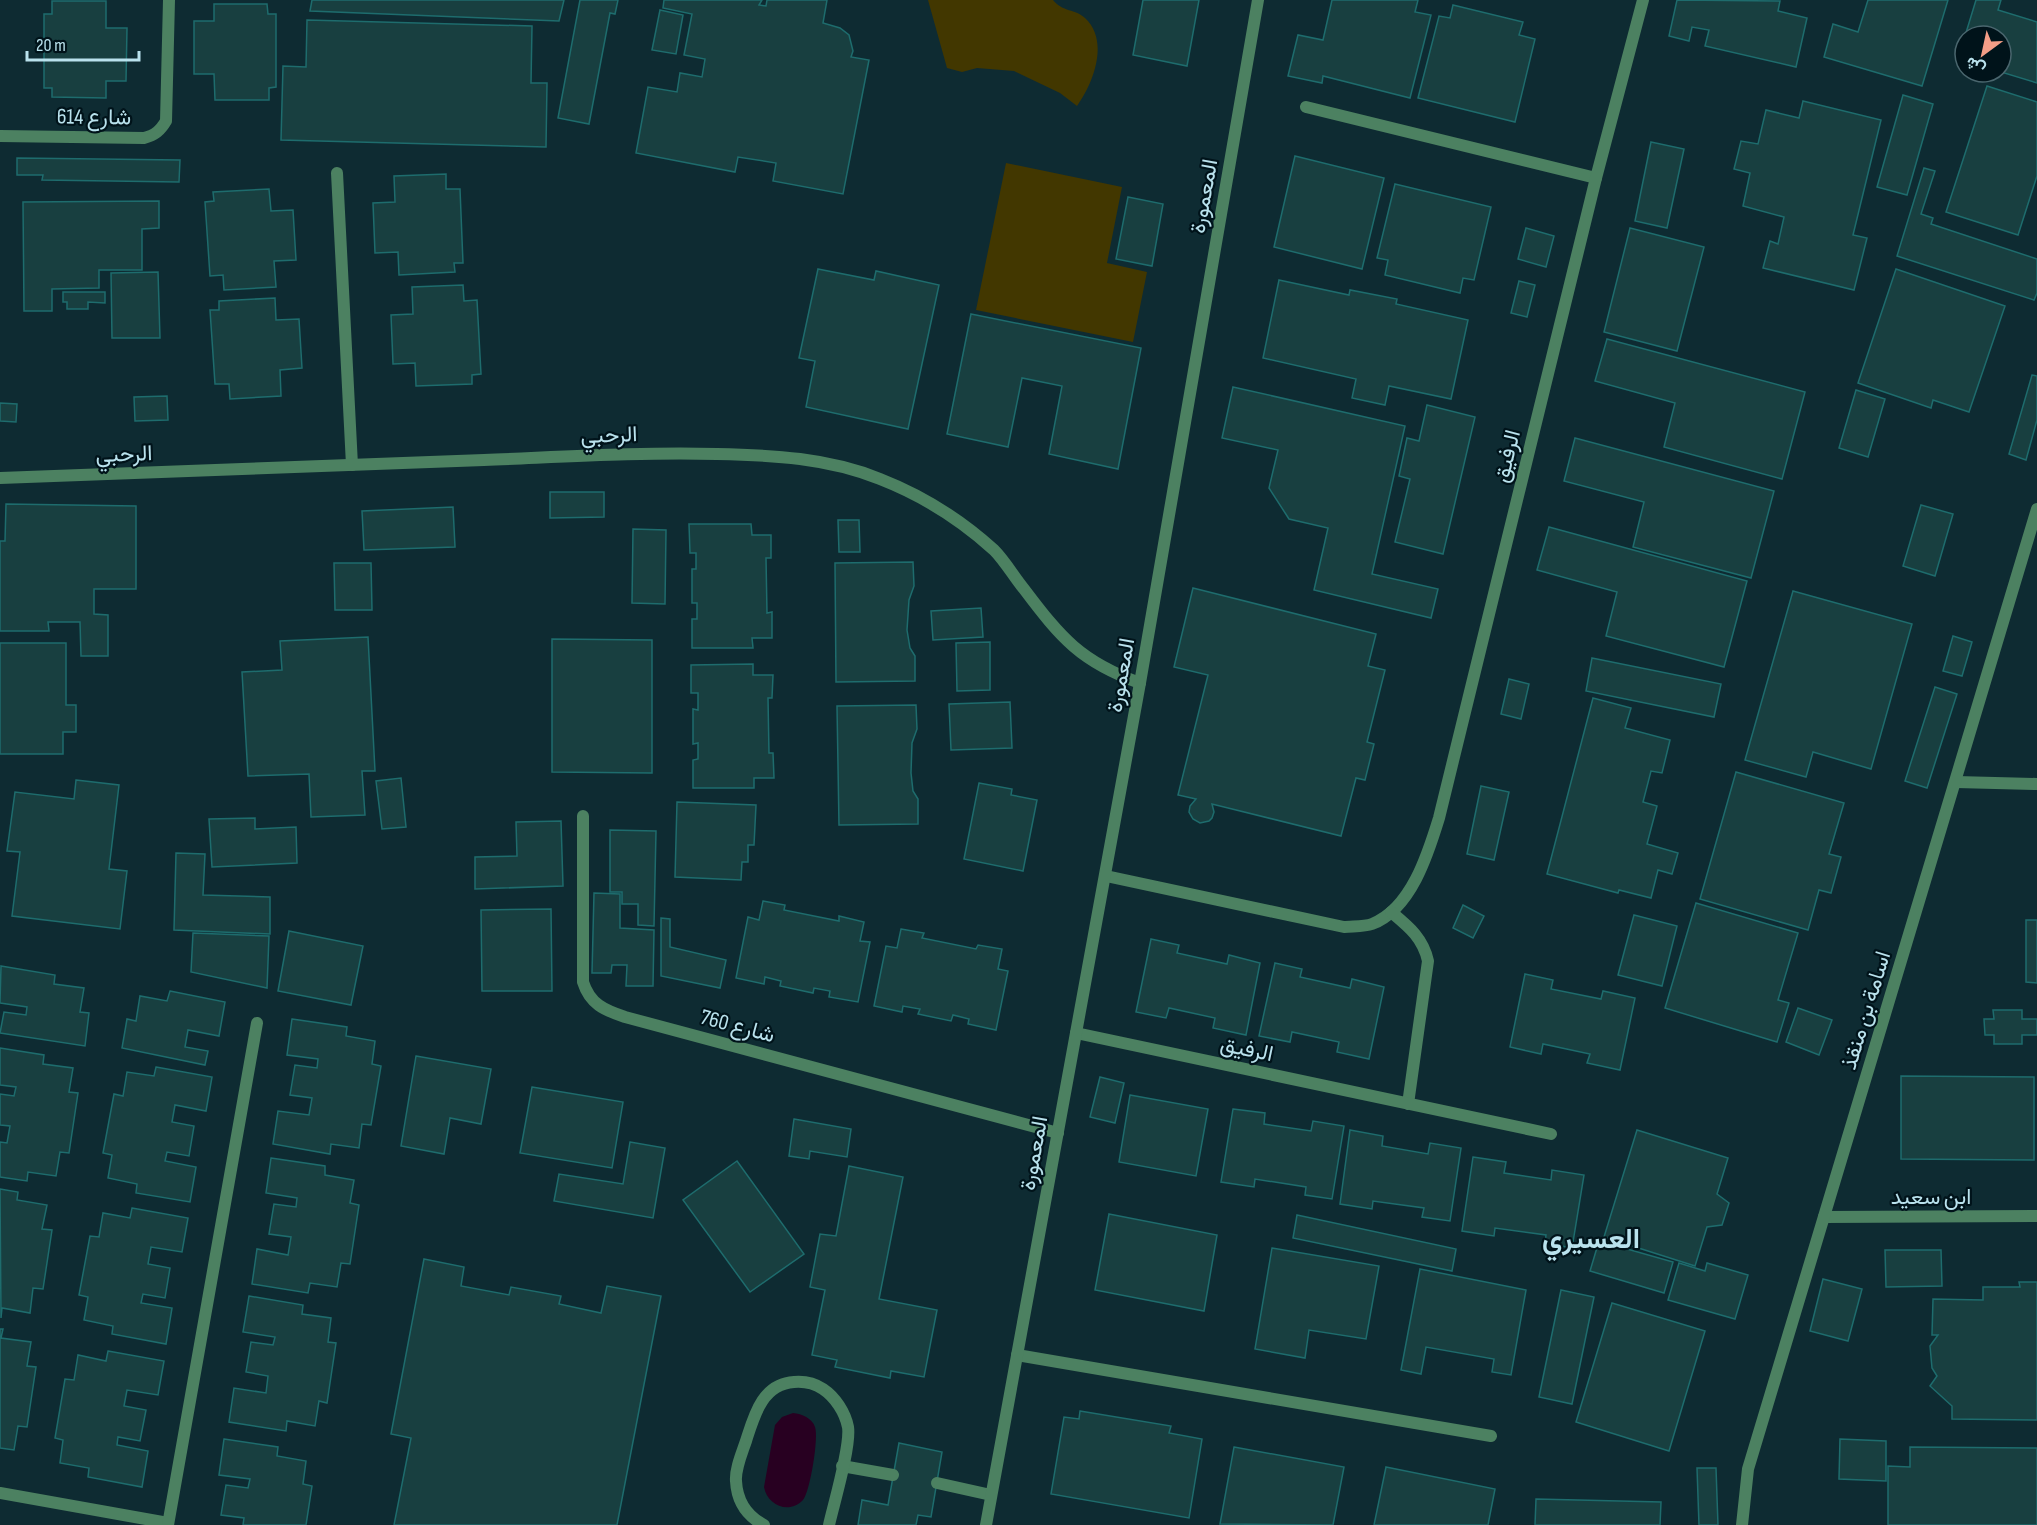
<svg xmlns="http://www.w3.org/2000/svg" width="2037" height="1525" font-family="'Sofia Sans Condensed',Vazirmatn,sans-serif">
<rect width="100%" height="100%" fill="#0e2b32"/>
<g fill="#423700">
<path d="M928,0h125c9,12 23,9 32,18 25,23 8,66 -8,88l-17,-13 -46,-22 -37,-3 -15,4 -15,-4z"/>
<polygon points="1006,163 1122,187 1107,263 1147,272 1133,342 976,310"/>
</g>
<path fill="#280021" d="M793,1413c9,1 19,5 22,14 4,10 -5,65 -12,73 -14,15 -36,5 -39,-13l11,-62 7,-8z"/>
<g fill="#183f40" stroke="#1e6c6d" stroke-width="1.5">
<polygon points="312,0 564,0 559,21 310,11"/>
<polygon points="580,0 618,0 615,14 610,13 589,124 558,118"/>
<polygon points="664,0 762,0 759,5 766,6 767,0 827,0 823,23 840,28 849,35 853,51 851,57 869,60 843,194 773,181 776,163 738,157 735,172 636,153 648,87 677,92 680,73 702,77 705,59 684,55 692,14 663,8"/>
<polygon points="1143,0 1199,0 1187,66 1133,55"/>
<polygon points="1332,0 1418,0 1415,12 1431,15 1410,98 1323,76 1322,83 1288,76 1298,35 1323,40"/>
<polygon points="1677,0 1780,1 1778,11 1807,18 1796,67 1705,46 1709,30 1692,27 1689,41 1669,36"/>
<polygon points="1868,0 1948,0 1922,86 1824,57 1833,24 1858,32"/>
<polygon points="1976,0 2001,0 1998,10 2037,22 2037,83 2001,72 2001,36 1965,36"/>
<polygon points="52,1 106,1 106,28 127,28 126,81 106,81 106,98 52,97 52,88 44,88 44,14 52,14"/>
<polygon points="214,4 267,4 268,14 276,14 276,87 269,88 269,100 215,100 214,74 194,74 194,21 214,21"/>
<polygon points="1453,5 1523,22 1519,35 1535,39 1515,122 1418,98 1439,16 1450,18"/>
<polygon points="660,10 683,15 676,54 652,50"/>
<polygon points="307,20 532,26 531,83 547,83 546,147 281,140 283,66 306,67"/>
<polygon points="1965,37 1965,60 1959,58"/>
<polygon points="1987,86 2037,102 2037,176 2018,235 1946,212"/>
<polygon points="1903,95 1933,104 1907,195 1877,187"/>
<polygon points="1803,101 1881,120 1853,235 1867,238 1854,290 1763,268 1770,241 1778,244 1784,217 1743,206 1750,173 1734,169 1741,141 1758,144 1766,110 1799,118"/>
<polygon points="1651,142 1684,149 1667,228 1635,221"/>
<polygon points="1295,156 1384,178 1362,269 1274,247"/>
<polygon points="17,158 180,160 179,182 42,180 43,175 17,175"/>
<polygon points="1924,168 1935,171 1921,214 1933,218 1931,224 2037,259 2037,293 2034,300 1897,256"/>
<polygon points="446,174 446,189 460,189 463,263 454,263 455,272 399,275 398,252 375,253 373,203 395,202 394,176"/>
<polygon points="1395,184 1491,207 1474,280 1463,278 1460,293 1385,275 1388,260 1377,258"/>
<polygon points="269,189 271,211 293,210 296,260 274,261 276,287 224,290 223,275 210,276 205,202 214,201 213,192"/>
<polygon points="1128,197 1163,204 1152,266 1116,259"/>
<polygon points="159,201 159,228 142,229 142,270 99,270 99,288 52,289 52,311 24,311 23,202"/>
<polygon points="1526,228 1554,236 1546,267 1518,259"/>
<polygon points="1630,228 1704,247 1677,351 1604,332"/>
<polygon points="818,269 874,280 876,271 939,285 908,429 806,407 815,361 799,358"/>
<polygon points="1896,269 2005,306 1969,412 1933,400 1931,408 1858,383"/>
<polygon points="158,272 160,338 112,338 111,273"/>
<polygon points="1279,280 1349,295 1350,290 1397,299 1396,304 1468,320 1451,399 1389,386 1385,405 1352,398 1356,379 1263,358"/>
<polygon points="1519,281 1535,285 1527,317 1511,313"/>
<polygon points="463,285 464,301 477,300 481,374 472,375 472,384 416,386 415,363 393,364 391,315 413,314 412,287"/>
<polygon points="63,292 105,292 105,303 88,302 88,309 67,309 67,302 63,302"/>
<polygon points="275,298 276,320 299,319 302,368 280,370 281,396 230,399 229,384 215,384 210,310 219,310 219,301"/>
<polygon points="971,314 1141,348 1118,469 1049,454 1062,386 1022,378 1008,447 947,434"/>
<polygon points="1607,339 1805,392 1782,479 1664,447 1675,403 1595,381"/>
<polygon points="2032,375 2037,376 2037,420 2026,460 2009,454"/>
<polygon points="1233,387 1405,426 1372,574 1438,589 1431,618 1314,590 1328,528 1289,519 1269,488 1278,450 1222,438"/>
<polygon points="1856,390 1885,399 1868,457 1839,448"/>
<polygon points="167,396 168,420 135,421 134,397"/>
<polygon points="0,403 17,404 16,422 0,421"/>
<polygon points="1427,405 1475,417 1443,554 1395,542 1410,479 1399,476 1407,438 1419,441"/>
<polygon points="1575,438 1774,491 1751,578 1633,547 1644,502 1564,481"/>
<polygon points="550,492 604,492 604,517 550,518"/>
<polygon points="6,504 136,506 136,589 94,589 94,614 108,615 108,656 81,656 80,622 48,622 49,631 0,631 0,541 5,541"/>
<polygon points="1921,505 1953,514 1935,576 1903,566"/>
<polygon points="453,507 455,547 364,550 362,511"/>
<polygon points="838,520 859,520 860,552 839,552"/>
<polygon points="689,524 751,524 752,535 771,535 771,558 766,558 767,613 772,612 772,638 752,638 753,648 692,648 692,619 697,619 697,603 692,603 692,569 696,569 696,553 690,553"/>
<polygon points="1549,527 1747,581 1724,667 1606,636 1617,592 1537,570"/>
<polygon points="633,529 666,530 665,604 632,603"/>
<polygon points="913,562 914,586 909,600 907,630 910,648 915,656 915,681 836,682 835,563"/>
<polygon points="334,563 371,563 372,610 335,610"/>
<polygon points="1193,588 1376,634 1368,666 1385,670 1367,742 1374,744 1365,780 1356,778 1341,836 1212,804 1214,812 1212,818 1209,821 1200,823 1193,819 1189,812 1190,806 1196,799 1178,795 1208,675 1174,667"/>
<polygon points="1793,591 1912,624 1871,769 1813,752 1806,777 1745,760"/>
<polygon points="981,608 983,637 933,640 931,611"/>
<polygon points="1953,636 1972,642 1962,676 1943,671"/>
<polygon points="368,637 375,771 362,771 365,815 311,817 309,774 248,776 242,672 282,670 280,641"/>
<polygon points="552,639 652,640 652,773 552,772"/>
<polygon points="990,642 990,690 957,691 956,643"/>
<polygon points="0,643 66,643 66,705 76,705 76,732 63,732 63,754 0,754"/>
<polygon points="1592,658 1721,684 1714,717 1586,691"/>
<polygon points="753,664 753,675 773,675 772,698 768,698 769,753 773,753 774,778 754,778 754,788 693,788 693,760 698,759 698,743 693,744 693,709 698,710 698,693 691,693 691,665"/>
<polygon points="1509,679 1529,684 1521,719 1501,714"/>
<polygon points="1935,687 1957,694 1927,788 1905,781"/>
<polygon points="1593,698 1631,708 1625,728 1670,740 1662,773 1651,771 1643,802 1657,806 1647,844 1678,853 1672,874 1658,870 1651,898 1619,890 1618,893 1547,874"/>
<polygon points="1010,702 1012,748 951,750 949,704"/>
<polygon points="916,705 917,729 912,743 911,773 913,791 918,799 918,824 839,825 837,706"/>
<polygon points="1736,772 1844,803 1829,854 1841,857 1831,893 1819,890 1808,930 1700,899"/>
<polygon points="401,778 406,827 382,829 376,781"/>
<polygon points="76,780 119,785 109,869 127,871 120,929 12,916 20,852 7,851 15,792 74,799"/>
<polygon points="979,783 1012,789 1011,795 1037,800 1023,871 964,859"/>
<polygon points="1481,786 1509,792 1494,860 1467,854"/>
<polygon points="677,802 756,805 754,845 748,845 748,862 742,862 741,880 675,877"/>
<polygon points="255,818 255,829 296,827 297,863 212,867 209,819"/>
<polygon points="561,821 563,886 475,889 475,857 517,856 516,822"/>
<polygon points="610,830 656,831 654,926 638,925 638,904 622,904 622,892 610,892"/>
<polygon points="176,853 205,854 203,895 270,897 270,934 174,930"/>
<polygon points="594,893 620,894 620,928 654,930 653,986 626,986 627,965 612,965 611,973 592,973"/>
<polygon points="763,901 785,905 784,910 839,921 839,916 864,922 860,941 870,942 858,1002 829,997 830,991 814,988 813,993 780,986 781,981 765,977 764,984 736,978 748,917 759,920"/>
<polygon points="1696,903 1798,933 1778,1000 1789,1003 1777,1042 1665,1008"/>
<polygon points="1463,905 1484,916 1473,938 1453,928"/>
<polygon points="551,909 552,991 482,991 481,910"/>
<polygon points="1634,915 1677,926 1662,986 1618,975"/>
<polygon points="661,918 670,919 670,947 726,960 720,988 661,976"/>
<polygon points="2026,920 2037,920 2037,983 2026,982"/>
<polygon points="901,929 924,933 922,938 976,949 978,945 1002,949 998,969 1008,971 996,1030 968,1024 969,1019 953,1015 951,1021 918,1014 920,1009 903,1006 902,1012 874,1006 886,946 897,948"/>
<polygon points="289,931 363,946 351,1005 278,991"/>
<polygon points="193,933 269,936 267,988 191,972"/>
<polygon points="1151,939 1179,945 1177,953 1227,964 1229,955 1260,963 1246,1035 1213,1028 1215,1018 1169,1008 1166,1018 1136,1012"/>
<polygon points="1275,963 1302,969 1300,977 1350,988 1352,979 1384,987 1369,1059 1337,1052 1339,1042 1292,1032 1290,1042 1259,1036"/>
<polygon points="1,966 55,975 54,984 84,988 80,1012 89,1013 85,1046 0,1033 4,1012 26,1015 27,1007 0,1003"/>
<polygon points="1525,974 1553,980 1551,989 1601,999 1603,991 1635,998 1620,1070 1587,1063 1590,1054 1543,1044 1541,1054 1510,1047"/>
<polygon points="170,991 225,1002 219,1036 188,1030 185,1047 208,1051 205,1065 122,1048 127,1019 136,1021 140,996 167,1001"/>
<polygon points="1798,1008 1832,1020 1819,1055 1786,1042"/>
<polygon points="1993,1010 2022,1010 2022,1019 2037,1019 2037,1035 2022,1035 2022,1044 1994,1044 1994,1035 1985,1035 1984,1019 1994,1019"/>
<polygon points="292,1019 347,1027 346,1036 375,1041 372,1064 381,1066 371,1125 362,1124 359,1148 331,1144 330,1154 273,1144 278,1111 309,1115 312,1098 290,1095 295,1065 317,1068 318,1059 287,1055"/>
<polygon points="0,1048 44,1055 43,1064 73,1068 69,1092 78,1093 69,1153 60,1152 56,1176 28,1172 27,1181 0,1177 0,1142 7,1143 10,1126 0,1125 0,1094 14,1096 16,1087 0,1085"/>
<polygon points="416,1056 491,1069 481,1124 450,1118 444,1154 401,1146"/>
<polygon points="156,1067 212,1077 206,1111 175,1105 172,1122 194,1126 189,1156 167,1152 165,1161 196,1167 190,1202 136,1193 137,1184 108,1178 112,1155 103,1153 114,1094 123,1096 127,1072 154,1076"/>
<polygon points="1901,1076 2034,1077 2034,1160 1901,1159"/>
<polygon points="1100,1077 1124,1083 1115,1123 1090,1117"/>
<polygon points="532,1087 623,1102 612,1168 520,1153"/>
<polygon points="1130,1095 1208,1109 1196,1176 1119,1162"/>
<polygon points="1233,1109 1265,1113 1264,1124 1311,1131 1313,1121 1344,1126 1332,1199 1305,1195 1306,1187 1255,1179 1254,1187 1221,1182"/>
<polygon points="794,1119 851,1129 847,1157 810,1151 809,1159 789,1156"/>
<polygon points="1350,1130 1383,1136 1382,1146 1428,1154 1430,1143 1461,1148 1450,1221 1422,1217 1424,1208 1373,1201 1372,1209 1340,1204"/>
<polygon points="1637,1130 1728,1158 1717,1194 1729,1203 1722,1225 1707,1227 1695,1266 1604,1237"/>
<polygon points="630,1142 665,1148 653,1218 554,1201 559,1174 623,1184"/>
<polygon points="1473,1157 1506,1162 1504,1173 1551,1180 1552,1170 1584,1175 1572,1248 1545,1243 1546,1235 1495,1228 1494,1236 1462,1231"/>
<polygon points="271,1158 325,1166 325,1175 354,1180 350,1203 359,1205 350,1264 341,1263 337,1287 310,1283 308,1293 252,1284 257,1249 288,1255 291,1237 269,1234 274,1204 296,1207 297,1198 266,1193"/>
<polygon points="737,1161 804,1254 750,1292 683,1200"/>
<polygon points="849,1166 903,1177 879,1299 937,1310 924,1377 891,1371 890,1378 835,1367 837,1360 812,1355 825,1290 810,1287 820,1234 836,1236"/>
<polygon points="0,1189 18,1192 17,1200 47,1205 42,1229 52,1230 43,1289 33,1288 30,1313 2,1308 1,1318"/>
<polygon points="132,1208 188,1218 182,1252 151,1247 148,1264 170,1268 165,1298 143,1294 141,1303 172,1308 166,1344 112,1334 113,1326 84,1320 88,1297 79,1295 90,1236 99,1237 103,1213 130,1218"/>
<polygon points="1109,1214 1217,1235 1204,1311 1095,1290"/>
<polygon points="1297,1215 1456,1249 1452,1271 1293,1238"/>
<polygon points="1599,1241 1673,1262 1664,1293 1590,1271"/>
<polygon points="1272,1248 1379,1266 1366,1339 1309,1330 1305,1358 1255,1349"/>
<polygon points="1885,1250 1941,1250 1942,1286 1886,1287"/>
<polygon points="424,1259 464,1267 461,1286 509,1295 511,1287 561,1296 559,1304 601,1313 607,1286 661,1296 617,1525 394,1525 411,1438 391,1434"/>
<polygon points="1679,1263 1705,1271 1707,1263 1748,1275 1735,1319 1668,1300"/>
<polygon points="1420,1269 1526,1290 1511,1375 1492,1372 1494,1359 1426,1347 1421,1374 1401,1370"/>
<polygon points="1823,1279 1862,1289 1848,1341 1810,1331"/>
<polygon points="2019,1282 2037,1282 2037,1420 1952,1419 1952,1406 1930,1386 1937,1376 1932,1368 1930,1346 1938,1335 1932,1335 1933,1299 1983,1300 1983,1287 2020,1287"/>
<polygon points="1561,1290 1594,1297 1572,1404 1539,1397"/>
<polygon points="249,1296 303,1305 302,1314 331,1318 328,1342 336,1343 327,1403 319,1401 315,1426 287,1421 286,1431 229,1422 234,1388 266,1393 268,1376 246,1372 251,1342 273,1345 275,1337 243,1332"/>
<polygon points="1612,1303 1705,1331 1669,1451 1576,1422"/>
<polygon points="0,1329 3,1329 1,1338 31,1342 27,1366 36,1367 27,1427 18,1426 14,1450 0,1448"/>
<polygon points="108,1351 164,1361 158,1395 127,1390 124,1406 146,1410 140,1441 118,1437 117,1445 148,1451 142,1487 88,1477 89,1468 60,1463 63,1440 55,1438 65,1379 74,1380 78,1355 106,1361"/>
<polygon points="1080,1411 1171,1426 1169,1433 1202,1439 1189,1518 1051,1494 1064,1417 1079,1419"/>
<polygon points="224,1439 278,1447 277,1456 306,1461 303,1484 312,1486 306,1525 243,1525 244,1518 221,1515 226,1485 248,1488 250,1479 219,1475"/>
<polygon points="1840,1439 1886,1441 1886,1481 1839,1479"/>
<polygon points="899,1443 942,1452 931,1517 918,1515 916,1525 858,1525 862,1500 888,1505"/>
<polygon points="1234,1447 1344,1467 1333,1525 1220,1524"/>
<polygon points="1910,1447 2037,1448 2037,1525 1888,1525 1888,1466 1910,1467"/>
<polygon points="1386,1467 1495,1489 1488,1525 1374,1525"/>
<polygon points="1697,1468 1716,1468 1718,1525 1699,1525"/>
<polygon points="1536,1499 1661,1502 1660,1525 1535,1525"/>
</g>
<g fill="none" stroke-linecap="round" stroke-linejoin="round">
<g stroke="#4c8161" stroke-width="12">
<polyline points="1306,107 1596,178"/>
<polyline points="842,1466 893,1475"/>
<polyline points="937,1483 991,1495"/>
<path d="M764,1525c-17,-9 -27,-24 -28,-44 -1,-12 6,-28 10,-40 8,-25 16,-57 48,-59 12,-1 20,1 29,7 12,8 22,23 25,38 3,19 -14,76 -19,98"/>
</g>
<g stroke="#4c8161" stroke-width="12">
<path d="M0,136l144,2c11,-3 16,-7 22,-17l3,-121"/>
<polyline points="337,173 352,465"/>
<path d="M0,478c161,-6 323,-12 484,-18 78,-3 156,-8 233,-6 55,1 112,4 163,25 41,16 81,41 114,71 11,11 20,27 30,39 37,49 57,73 116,94"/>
<polyline points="1956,782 2037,784"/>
<path d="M583,816v166c7,22 21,28 42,35l433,116"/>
<path d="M1106,876l238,51c8,-1 20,0 28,-3 39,-15 56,-70 67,-106l157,-640 47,-178"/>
<path d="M1391,912c18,15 32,26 37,49l-20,143"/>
<polyline points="1076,1033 1551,1134"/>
<polyline points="1824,1217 2037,1216"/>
<polyline points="1017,1355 1491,1436"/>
<polyline points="0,1493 168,1523"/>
<polyline points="168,1525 257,1023"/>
<polyline points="986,1525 1140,683 1258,0"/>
<polyline points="1742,1525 1748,1469 2037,509"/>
</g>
</g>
<g text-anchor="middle" stroke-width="4.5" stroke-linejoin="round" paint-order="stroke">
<g font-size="22" fill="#b9e2ed" stroke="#00131a">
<text transform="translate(94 116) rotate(1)" y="8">شارع 614</text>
<text transform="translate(1203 196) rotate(-80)" y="8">المعمورة</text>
<text transform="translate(609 434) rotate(-2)" y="8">الرحبي</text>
<text transform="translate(124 453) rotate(-2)" y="8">الرحبي</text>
<text transform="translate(1506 456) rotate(-76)" y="8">الرفيق</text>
<text transform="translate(1120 675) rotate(-80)" y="8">المعمورة</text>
<text transform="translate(1865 1010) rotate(-73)" y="8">اسامة بن منقذ</text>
<text transform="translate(738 1025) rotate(15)" y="8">شارع 760</text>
<text transform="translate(1247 1048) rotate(12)" y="8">الرفيق</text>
<text transform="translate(1033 1153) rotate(-80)" y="8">المعمورة</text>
<text x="1931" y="1204">ابن سعيد</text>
</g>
<g font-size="28" font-weight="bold" fill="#b9e2ed" stroke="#00131a">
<text x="1591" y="1248">العسيري</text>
</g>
</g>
<g transform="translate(1983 54) rotate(213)"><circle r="28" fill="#00131a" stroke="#4a666e" stroke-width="1.5"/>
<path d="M0-4.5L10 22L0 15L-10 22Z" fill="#f49e87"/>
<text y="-9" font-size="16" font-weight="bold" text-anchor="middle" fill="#b9e2ed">ش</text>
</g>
<path d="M27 51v9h112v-9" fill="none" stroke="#b9e2ed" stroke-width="3"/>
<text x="36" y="51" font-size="18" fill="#b9e2ed" stroke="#00131a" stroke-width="4.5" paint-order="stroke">20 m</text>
</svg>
